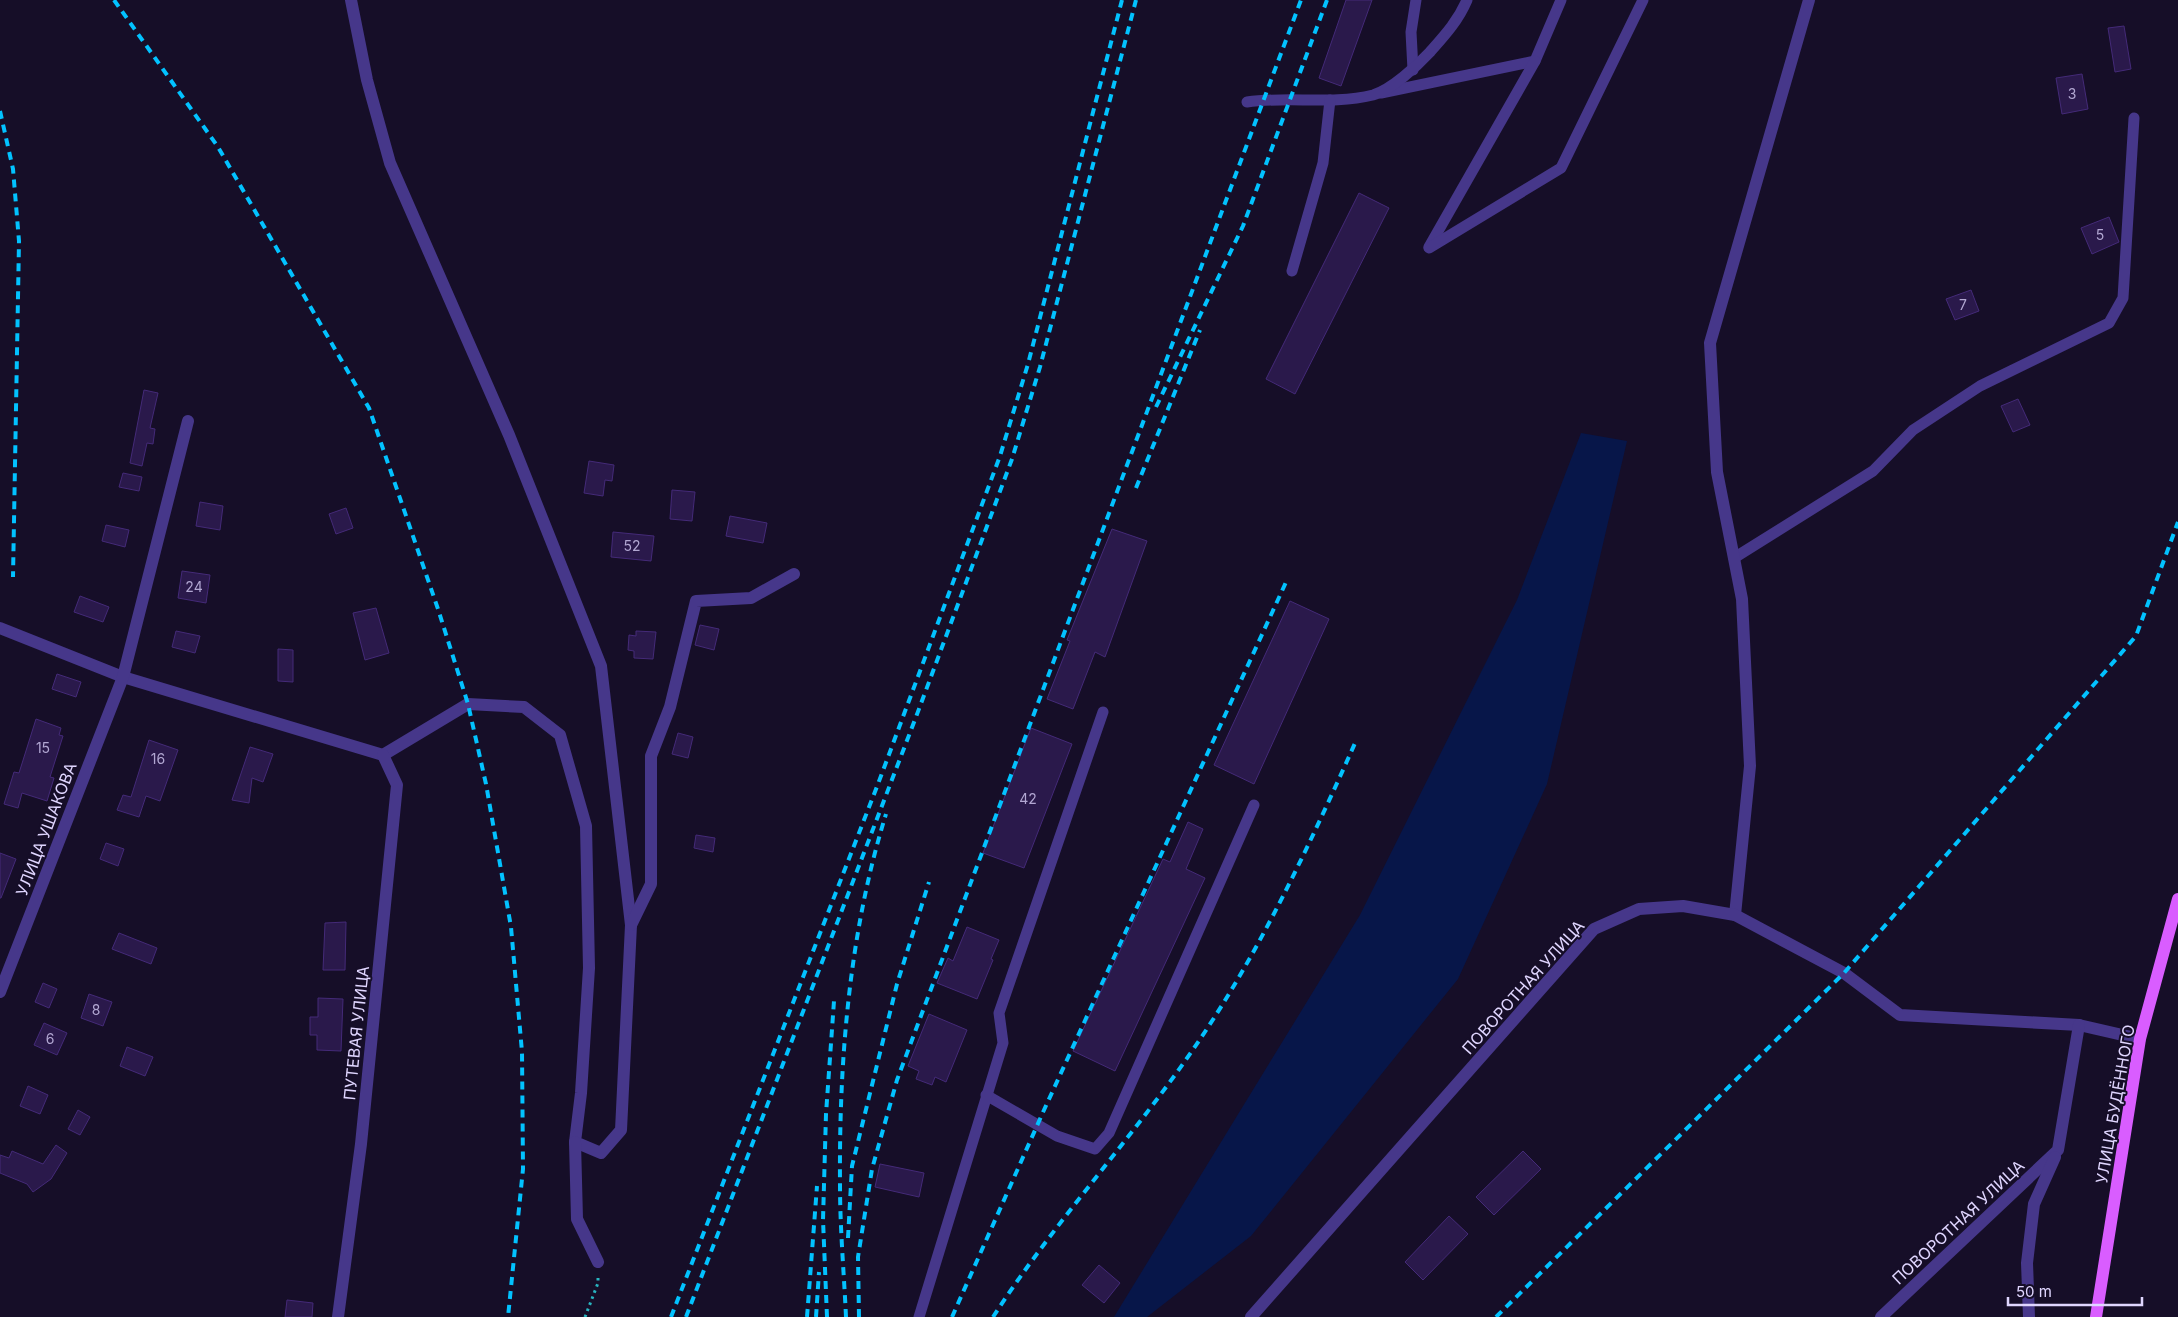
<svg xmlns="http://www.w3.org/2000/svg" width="2178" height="1317" font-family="Inter,sans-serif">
<rect width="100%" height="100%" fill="#160e28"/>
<polygon fill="#071649" points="1581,433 1627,441 1547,784 1458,979 1251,1236 1147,1317 1114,1317 1360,915 1517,600"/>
<g fill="#2a194b" stroke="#442a78">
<polygon points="1346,0 1372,0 1341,86 1319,78"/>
<polygon points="2124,26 2131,69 2115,72 2108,28"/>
<polygon points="2082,74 2088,109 2062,114 2056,78"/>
<polygon points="1359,193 1389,208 1295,394 1266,379"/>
<polygon points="2109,217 2119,242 2092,254 2081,228"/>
<polygon points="1971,290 1979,311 1955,320 1946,299"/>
<polygon points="144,390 158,393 150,428 155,429 153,444 147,443 142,466 130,463"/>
<polygon points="2018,399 2030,425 2013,432 2001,406"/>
<polygon points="589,461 614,465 612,481 605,480 603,496 584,493"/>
<polygon points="123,473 142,477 139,491 119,487"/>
<polygon points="672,490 695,492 692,521 670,519"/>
<polygon points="200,502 223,506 220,530 196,526"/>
<polygon points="346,508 353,528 336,534 329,514"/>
<polygon points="730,516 767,523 763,543 726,536"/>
<polygon points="106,525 129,530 125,547 102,541"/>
<polygon points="1112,529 1147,541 1105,657 1095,652 1073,709 1047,699 1070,641 1067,640"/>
<polygon points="613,532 654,536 651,561 611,557"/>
<polygon points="182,571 210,575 206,603 178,598"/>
<polygon points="80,596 109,607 103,622 74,612"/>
<polygon points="1290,601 1329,619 1254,784 1214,765"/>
<polygon points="376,608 389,653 365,660 353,613"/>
<polygon points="700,625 719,629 714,650 695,645"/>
<polygon points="176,631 200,636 195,653 172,647"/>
<polygon points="636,631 656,632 653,659 634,658 634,651 628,650 629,635 636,636"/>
<polygon points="278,649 293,650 293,682 278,681"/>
<polygon points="57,674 81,682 76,697 52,689"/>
<polygon points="36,719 61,728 59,735 63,736 50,777 54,778 47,801 22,793 18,808 4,804 14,772 19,773"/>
<polygon points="1031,728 1072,744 1024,868 983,853"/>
<polygon points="678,733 693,737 688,758 672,754"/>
<polygon points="149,740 178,750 160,801 146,796 139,817 117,810 123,795 131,797"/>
<polygon points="250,747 273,754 263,782 252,778 249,803 232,800"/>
<polygon points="1188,822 1203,829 1186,869 1205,878 1115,1071 1073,1051 1163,859 1170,862"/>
<polygon points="696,835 715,838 713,852 694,848"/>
<polygon points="106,843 124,849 118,866 100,859"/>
<polygon points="0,853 16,859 1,898 0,898"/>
<polygon points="346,922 345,970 323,970 325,923"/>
<polygon points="967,927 999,940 991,959 993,960 977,999 937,983 948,958 953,961"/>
<polygon points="119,933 157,948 151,964 112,949"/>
<polygon points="43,983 57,989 49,1008 35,1002"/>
<polygon points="89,994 112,1002 103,1026 81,1018"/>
<polygon points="318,998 343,999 341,1051 317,1050 317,1035 310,1035 310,1017 318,1017"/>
<polygon points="929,1014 967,1030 946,1082 935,1077 932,1085 916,1079 919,1071 908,1066"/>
<polygon points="44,1023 67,1033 57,1055 34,1045"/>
<polygon points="127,1047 153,1057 145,1076 120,1066"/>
<polygon points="28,1086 48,1095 40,1114 20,1106"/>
<polygon points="78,1110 90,1117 80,1135 68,1129"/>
<polygon points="56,1145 67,1153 51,1179 33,1192 27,1184 0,1173 0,1155 9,1158 12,1151 43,1164"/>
<polygon points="1523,1151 1541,1169 1494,1215 1476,1197"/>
<polygon points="880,1164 924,1173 919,1197 875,1187"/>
<polygon points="1449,1216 1468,1234 1423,1280 1405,1262"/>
<polygon points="1099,1265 1120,1283 1104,1303 1082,1285"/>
<polygon points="287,1300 313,1303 312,1317 285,1317"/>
</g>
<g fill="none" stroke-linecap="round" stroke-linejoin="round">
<polyline stroke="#28b4c0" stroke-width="3" stroke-dasharray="2.5 4" stroke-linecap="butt" points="585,1317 598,1283 598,1275"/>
<g stroke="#46378a" stroke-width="11">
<polyline points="1413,70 1411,32 1416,0"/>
<polyline points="1381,93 1535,61 1561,0"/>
<path d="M1247,102c42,-6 84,3 126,-7 18,-5 44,-29 57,-43 15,-17 28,-31 37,-52"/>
<polyline points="1429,247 1535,61"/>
<polyline points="1429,248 1561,168 1643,0"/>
<polyline points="1292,271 1323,163 1330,100"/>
<polyline points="1734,558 1873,471 1913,430 1980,386 2109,323 2123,298 2134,118"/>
<polyline points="986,1095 1057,1136 1095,1149 1109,1133 1254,805"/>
<polyline points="919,1317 1003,1043 999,1013 1103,712"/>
</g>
<g stroke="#46378a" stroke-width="12">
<polyline points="351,0 367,80 390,163 509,435 601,666 631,925 621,1130 601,1153 575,1142 581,1093 589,968 586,826 560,735 524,707 468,704 383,755"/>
<polyline points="0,628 123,677 383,755"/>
<polyline points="1735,915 1750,766 1742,599 1717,472 1710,343 1809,0"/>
<polyline points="631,925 651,884 651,756 670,707 696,601 751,598 794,574"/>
<polyline points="0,992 123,677 188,421"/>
<polyline points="575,1142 577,1219 598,1262"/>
<polyline points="338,1317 361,1144 397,785 383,755"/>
<polyline points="1251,1317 1594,929 1639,909 1683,906 1735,915 1844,973 1900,1015 2079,1025 2140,1039"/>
<polyline points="1881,1317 2058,1150 2079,1025"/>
<polyline points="2029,1317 2027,1263 2034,1204 2055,1157"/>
</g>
<polyline stroke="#d95dff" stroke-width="12" points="2096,1317 2140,1039 2178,899"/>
<g stroke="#02c2ff" stroke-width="4" stroke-dasharray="8 6" stroke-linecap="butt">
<polyline points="114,0 218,147 369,408 438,609 468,704 486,784 511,927 522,1052 523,1169 508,1317"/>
<polyline points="0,111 13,169 19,241 13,577"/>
<polyline points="1156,407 1243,226 1327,0"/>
<polyline points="1136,488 1200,330"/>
<polyline points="848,1238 852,1166 897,984 929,882"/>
<polyline points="671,1317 878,784 1000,456 1028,364 1122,0"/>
<polyline points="686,1317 916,717 1012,459 1040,367 1136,0"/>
<polyline points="807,1317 817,1186"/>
<polyline points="816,1317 819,1272"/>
<polyline points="827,1317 823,1220 826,1114 834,1001"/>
<path d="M846,1317c-2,-44 -6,-88 -6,-132 -1,-124 9,-252 46,-371"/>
<polyline points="859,1317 858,1257 872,1169 897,1080 1301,0"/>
<polyline points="952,1317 1044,1110 1287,580"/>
<path d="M993,1317c60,-93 136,-175 199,-266 66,-95 117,-205 164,-310"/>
<polyline points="1496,1317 1844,973 2136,636 2178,522"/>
</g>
</g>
<g text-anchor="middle" stroke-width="4" stroke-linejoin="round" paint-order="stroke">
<g font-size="14" fill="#b2a7d2">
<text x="2072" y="99">3</text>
<text x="2100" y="240">5</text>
<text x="1963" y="310">7</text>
<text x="632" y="551">52</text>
<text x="194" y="592">24</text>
<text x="43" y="753">15</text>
<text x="158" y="764">16</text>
<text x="1028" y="804">42</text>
<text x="96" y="1015">8</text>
<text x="50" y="1044">6</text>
</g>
<g font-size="16" fill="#e0d6ff" stroke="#160e28">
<text transform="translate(46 829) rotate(-69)" y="6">УЛИЦА УШАКОВА</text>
<text transform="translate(1523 987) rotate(-48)" y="6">ПОВОРОТНАЯ УЛИЦА</text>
<text transform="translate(356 1033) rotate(-84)" y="6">ПУТЕВАЯ УЛИЦА</text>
<text transform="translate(2115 1104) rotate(-80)" y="6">УЛИЦА БУДЁННОГО</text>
<text transform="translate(1958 1222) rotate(-43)" y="6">ПОВОРОТНАЯ УЛИЦА</text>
</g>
</g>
<path d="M2008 1297v8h134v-8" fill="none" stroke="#e0d6ff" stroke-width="2.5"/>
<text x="2016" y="1297" font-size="15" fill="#e0d6ff" stroke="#160e28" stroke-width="4" paint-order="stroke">50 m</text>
</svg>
